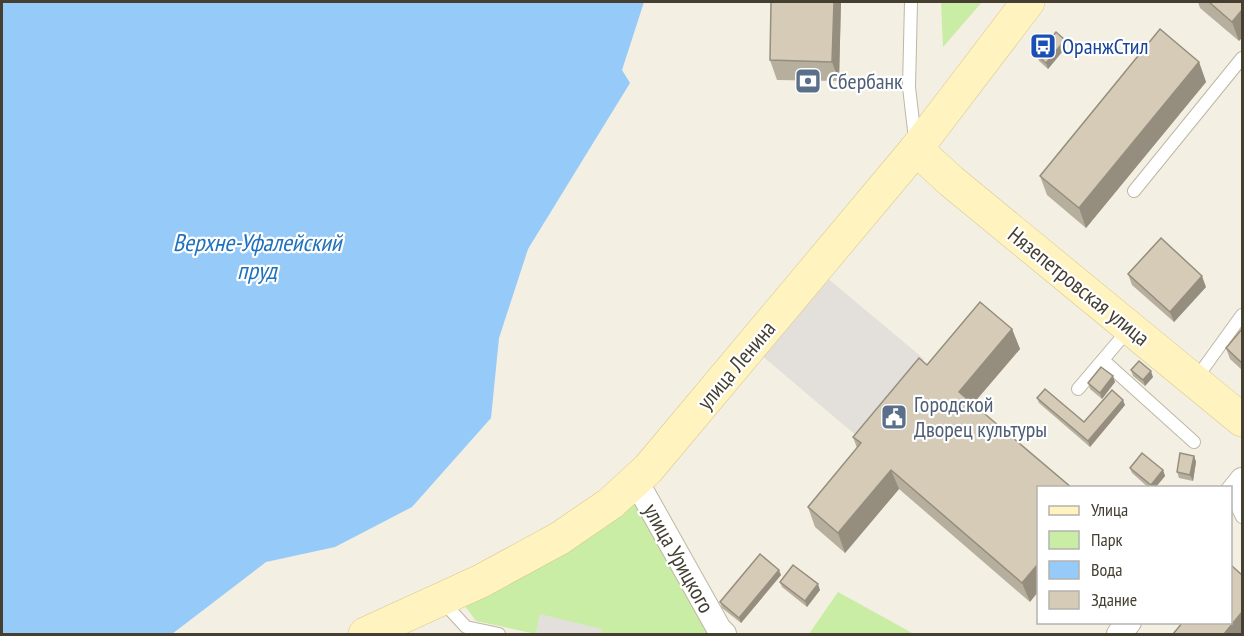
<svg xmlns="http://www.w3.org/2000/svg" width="1244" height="636" font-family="'PT Sans Narrow',sans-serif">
<rect width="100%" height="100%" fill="#f3efe2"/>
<g fill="#c9eda5">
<polygon points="941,2 982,2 943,47"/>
<polygon points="635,498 710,634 600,634 601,630 540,615 536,634 476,621 462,602"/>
<polygon points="838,592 914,634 809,634"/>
</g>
<g fill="#e3e0db">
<polygon points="826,277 924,359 858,437 761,355"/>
<polygon points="540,614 602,629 600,634 536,634"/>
</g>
<polygon fill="#96caf8" points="2,2 644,2 622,70 630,83 528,249 499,338 491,418 412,507 335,547 266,562 172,634 2,634"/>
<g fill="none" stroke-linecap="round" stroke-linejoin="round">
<defs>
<g id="lane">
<polyline points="911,2 909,87 915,139"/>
<polyline points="1134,191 1242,58"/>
<polyline points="1103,360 1194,442"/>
<polyline points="1195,380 1242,315"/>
<polyline points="1078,389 1129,329"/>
<polyline points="1231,494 1242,517"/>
<polyline points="442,601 466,627 499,634"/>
</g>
<g id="street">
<polyline points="636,481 719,629 724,634"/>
<polyline points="1230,495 1242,480"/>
<polyline points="1119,634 1129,622"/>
</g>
<g id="secondary">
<polyline points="916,149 951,181 1242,420"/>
<polyline points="365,634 481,581 560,538 611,503 648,469 916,149 1028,2"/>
</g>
</defs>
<use href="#lane" stroke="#bfb7a4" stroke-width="14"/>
<use href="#street" stroke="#bfb7a4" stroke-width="26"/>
<use href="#secondary" stroke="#d8c98c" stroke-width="34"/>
<use href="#lane" stroke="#fff" stroke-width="12"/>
<use href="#street" stroke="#fff" stroke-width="24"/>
<use href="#secondary" stroke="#fff3c0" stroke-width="33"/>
</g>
<g fill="#b7af9d">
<polygon points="841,2 839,81 777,80 770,60"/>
<polygon points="1198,2 1242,2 1239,41 1200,8"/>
<polygon points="1065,40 1067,46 1048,69 1039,61 1037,55"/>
<polygon points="1199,62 1206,82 1086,228 1047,195 1040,176"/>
<polygon points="1128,274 1206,287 1174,322 1132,285"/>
<polygon points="1012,329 1020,349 973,404 1030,602 899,489 845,553 815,527 808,507 857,448 853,437 927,365"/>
<polygon points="1242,329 1242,370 1230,359 1226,348"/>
<polygon points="1131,370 1153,377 1145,386 1133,376"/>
<polygon points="1115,382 1102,399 1090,389 1088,383"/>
<polygon points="1037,398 1084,422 1125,405 1090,447 1039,403"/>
<polygon points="1194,456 1196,462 1193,481 1179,478 1177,472"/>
<polygon points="1130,468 1163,470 1165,476 1155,488 1149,488 1132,473"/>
<polygon points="781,575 741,623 722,608 720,602"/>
<polygon points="780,582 820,590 807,607 782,587"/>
</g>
<g fill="#958e7f">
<polygon points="834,2 841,2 839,81 832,62"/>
<polygon points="1242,10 1242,38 1239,41 1232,22"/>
<polygon points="1065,40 1067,46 1048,69 1046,63"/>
<polygon points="1199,62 1206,82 1086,228 1079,208"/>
<polygon points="1202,276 1206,287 1174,322 1170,312"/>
<polygon points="1012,329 1020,349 966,412 959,392"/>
<polygon points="1151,371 1153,377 1145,386 1143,380"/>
<polygon points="1113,376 1115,382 1102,399 1100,393"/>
<polygon points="1123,400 1125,405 1090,447 1088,441"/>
<polygon points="1194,456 1196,462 1193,481 1190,475"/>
<polygon points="891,470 899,489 845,553 838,533"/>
<polygon points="1163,470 1165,476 1155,488 1151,488 1151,485"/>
<polygon points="1038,564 1038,592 1030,602 1022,583"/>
<polygon points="779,570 781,575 741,623 739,618"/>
<polygon points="818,584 820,590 807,607 805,601"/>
<polygon points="1242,612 1242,634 1224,634"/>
</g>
<g fill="#d5cbb6" stroke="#958e7f" stroke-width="1.5">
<polygon points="771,2 834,2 832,62 770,60"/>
<polygon points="1209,2 1242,2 1242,10 1232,22"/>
<polygon points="1160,29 1199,62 1079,208 1040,176"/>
<polygon points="1056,32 1065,40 1046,63 1037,55"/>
<polygon points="1161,238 1202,276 1170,312 1128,274"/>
<polygon points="980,302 1012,329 959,392 1072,488 1038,488 1038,564 1022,583 891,470 838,533 808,507 861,443 853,437 919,358 927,365"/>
<polygon points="1242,329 1242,363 1226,348"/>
<polygon points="1139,361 1151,371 1143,380 1131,370"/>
<polygon points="1101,367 1113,376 1100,393 1088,383"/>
<polygon points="1045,389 1084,422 1112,390 1123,400 1088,441 1037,398"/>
<polygon points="1142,453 1163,470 1151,485 1130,468"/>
<polygon points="1180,453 1194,456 1190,475 1177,472"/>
<polygon points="760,554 779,570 739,618 720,602"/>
<polygon points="793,565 818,584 805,601 780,582"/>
<polygon points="1231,565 1242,575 1242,612 1224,634 1173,634 1183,622 1230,622"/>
</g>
<defs>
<symbol id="bus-square" viewBox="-11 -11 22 22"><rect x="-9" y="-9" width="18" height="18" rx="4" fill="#1a4fb4" stroke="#fff"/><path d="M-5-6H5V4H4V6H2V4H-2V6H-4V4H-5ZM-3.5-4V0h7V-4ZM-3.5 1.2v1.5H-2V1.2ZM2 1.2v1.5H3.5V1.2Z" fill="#fff"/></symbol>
<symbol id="bank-square" viewBox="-11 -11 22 22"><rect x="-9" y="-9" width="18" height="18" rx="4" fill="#5c6f8a" stroke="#fff"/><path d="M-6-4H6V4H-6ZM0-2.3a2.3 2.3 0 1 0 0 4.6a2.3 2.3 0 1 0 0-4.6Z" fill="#fff"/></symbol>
<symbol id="civic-square" viewBox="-11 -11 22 22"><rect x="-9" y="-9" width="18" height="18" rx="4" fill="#5c6f8a" stroke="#fff"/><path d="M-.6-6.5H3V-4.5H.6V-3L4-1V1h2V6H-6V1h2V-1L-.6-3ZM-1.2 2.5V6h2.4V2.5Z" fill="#fff"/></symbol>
</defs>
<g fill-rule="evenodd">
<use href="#bus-square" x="1028" y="31" width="30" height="30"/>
<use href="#bank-square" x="793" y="66" width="30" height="30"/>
<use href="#civic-square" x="879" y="402" width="30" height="30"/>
</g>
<g text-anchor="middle" stroke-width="4.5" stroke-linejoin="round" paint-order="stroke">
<g font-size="22" fill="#164399" stroke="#fff" text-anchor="start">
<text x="1062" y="54">ОранжСтил</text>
</g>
<g font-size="22" fill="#4e5e75" stroke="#fff" text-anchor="start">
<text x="828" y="89">Сбербанк</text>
<text x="914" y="412">Городской<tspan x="914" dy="25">Дворец культуры</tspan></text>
</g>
<g font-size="22" fill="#453f32" stroke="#fff">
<text transform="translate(1079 286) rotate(39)" y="8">Нязепетровская улица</text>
<text transform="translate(736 365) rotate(-50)" y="8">улица Ленина</text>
<text transform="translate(679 558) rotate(61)" y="8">улица Урицкого</text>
</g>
<g font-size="24" font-style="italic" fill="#2071bc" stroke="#fff">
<text x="257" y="251">Верхне-Уфалейский<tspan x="257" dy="28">пруд</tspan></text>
</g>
</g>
<rect width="1244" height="636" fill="none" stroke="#453f32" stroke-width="6"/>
<rect x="1037" y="486" width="195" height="138" fill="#ffffff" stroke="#b5b2ad" stroke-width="1.5"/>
<rect x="1049" y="506" width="30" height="9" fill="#fff3c0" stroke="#b5b2ad" stroke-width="1.5"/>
<text x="1091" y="516" font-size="18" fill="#453f32">Улица</text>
<rect x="1049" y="531" width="30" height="18" fill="#c9eda5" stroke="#b5b2ad" stroke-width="1.5"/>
<text x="1091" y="546" font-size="18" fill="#453f32">Парк</text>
<rect x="1049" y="561" width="30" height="18" fill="#96caf8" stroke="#b5b2ad" stroke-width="1.5"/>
<text x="1091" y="576" font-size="18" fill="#453f32">Вода</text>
<rect x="1049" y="591" width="30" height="18" fill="#d5cbb6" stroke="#b5b2ad" stroke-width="1.5"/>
<text x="1091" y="606" font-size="18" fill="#453f32">Здание</text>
</svg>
